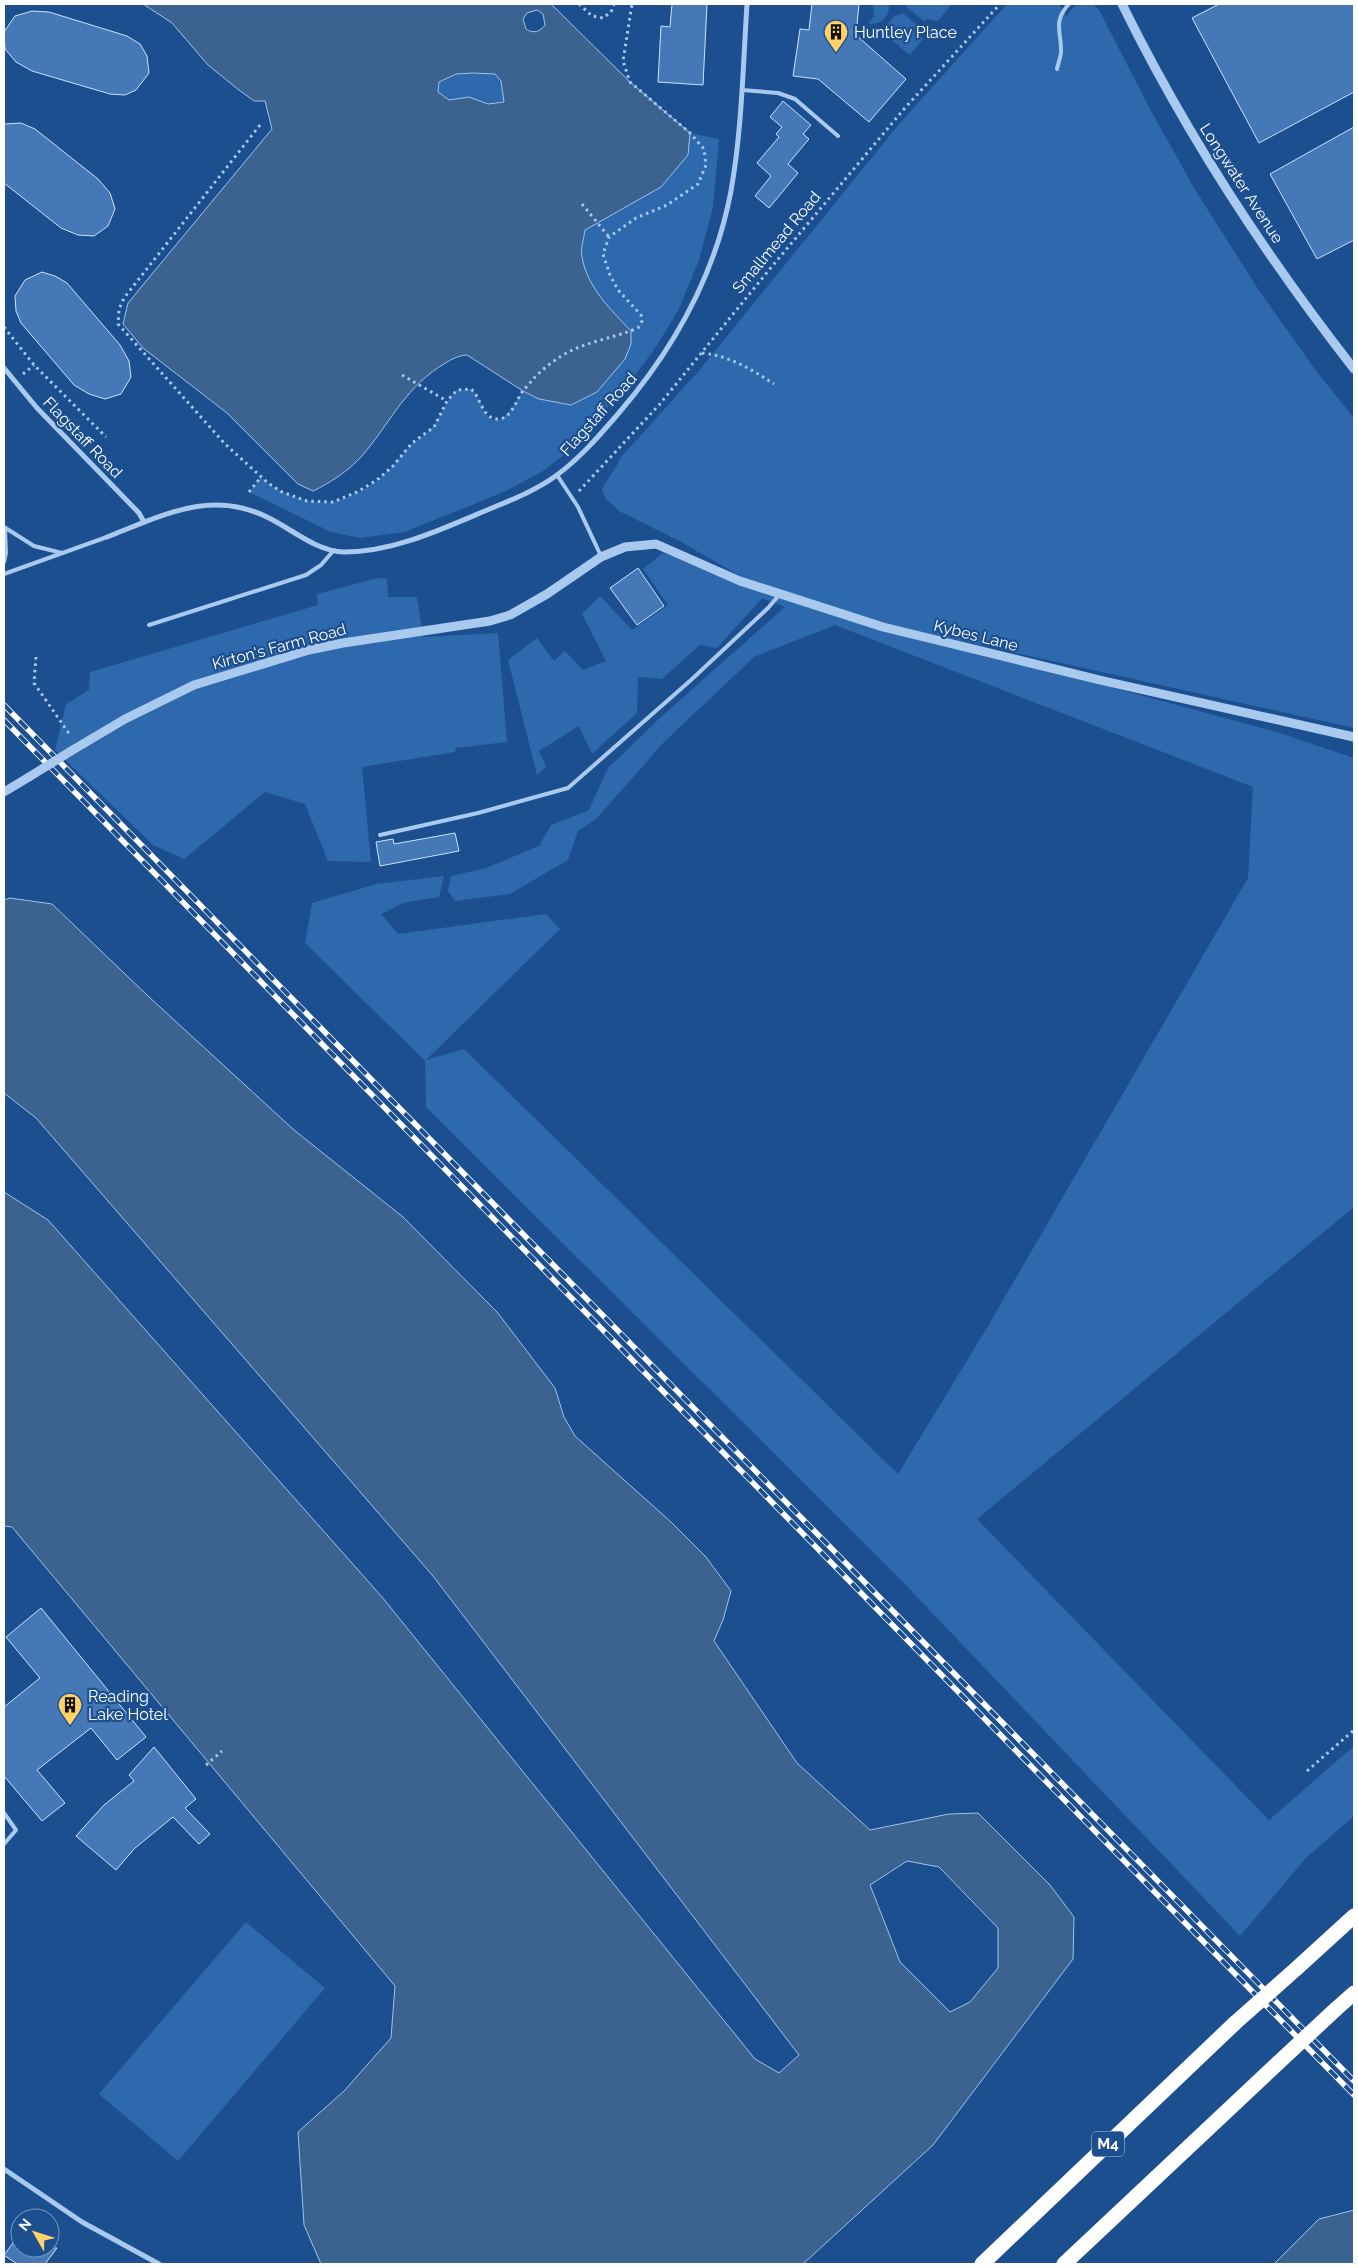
<svg xmlns="http://www.w3.org/2000/svg" width="1358" height="2268" font-family="Raleway,sans-serif">
<rect width="100%" height="100%" fill="#1b4f8f"/>
<g fill="#2e69ad">
<path d="M873,4h17c-2,13 -8,21 -22,20l6,-8z"/>
<polygon points="907,4 952,4 938,21 928,19 924,21 906,7"/>
<path d="M1007,4h52l8,13c6,-14 12,-13 26,-13l6,6 51,99 44,79 64,101 59,83 37,46v310l-455,-101 48,16 330,89 77,26v449l-377,312 292,301 85,-74v70l-48,42 -66,78 -340,-357 -474,-472 -1,-46 -120,-118 7,-40 64,-19 68,-8 -5,21 -36,6 -22,11 17,20 148,-20 14,15 -134,131 38,-11 434,425 90,-148 260,-448 5,-91 -418,-162 -81,32 -90,85 -68,77 -18,12 -10,29 -58,34 -55,7 -7,-10 3,-15 35,-8 53,-22 12,-21 38,-15 19,-42 54,-52 123,-109 -23,-9 -45,50 -17,-3 -38,34 -24,-2 -1,36 -45,41 -13,-28 -40,25 7,16 -9,8 -29,-115 29,-22 17,23 11,-10 18,19 23,-9 -24,-47 18,-18 32,34 36,-25 -25,-36 20,-16 79,24 -61,-35 -62,-31 -13,-12 -4,-10c6,-12 14,-20 19,-32l76,-84 203,-250z"/>
<polygon points="903,13 920,27 919,34 923,39 910,55 879,30 885,27 895,16"/>
<polygon points="473,73 495,74 501,81 504,102 488,104 469,97 449,100 438,92 439,82 456,74"/>
<path d="M690,133l29,6 -6,68 -14,53 -20,49 -23,38 -28,38 -64,70 -21,16 -35,19 -36,15 -68,27 -44,6 -29,-6 -82,-40 12,-15c18,17 46,27 70,25 15,-2 34,-13 45,-21 14,-10 23,-24 35,-36 7,-7 17,-11 23,-20 8,-12 12,-25 23,-35l14,-1c7,6 9,12 13,21 14,27 31,-7 39,-19l16,8 92,-68c-20,-20 -45,-44 -49,-74 -2,-8 2,-19 3,-27l76,-43 27,-32z"/>
<polygon points="378,578 387,579 388,597 417,597 423,637 498,633 507,742 456,748 455,752 362,767 371,862 328,861 305,804 265,792 184,859 153,845 55,750 66,704 89,690 90,672 318,605 317,594"/>
<polygon points="246,1922 325,1988 178,2161 99,2094"/>
</g>
<g fill="#3c6290" stroke="#9cc4f0" fill-rule="evenodd">
<path d="M143,4h408l79,78 60,51 -2,22 -27,32 -76,43c-1,8 -5,19 -3,27 5,30 29,53 49,74v13l-6,15 -28,33 -26,13 -32,-6 -16,-8 -56,-36c-12,1 -18,6 -28,12 -37,25 -50,58 -78,90 -13,14 -31,26 -48,34l-15,-7 -71,-71 -84,-65 -20,-24 5,-21 144,-174 -7,-28h-11l-15,-11 -31,-25 -36,-42zM537,10l6,4 2,11c-5,7 -12,9 -19,4l-3,-10 4,-6zM473,73l22,1 6,7 3,21 -16,2 -19,-7 -20,3 -11,-8 1,-10 17,-8z"/>
<path d="M10,898l42,6 96,92 146,134 109,87 94,95 58,76 9,29 11,19 96,86 35,35 25,34 -8,29 -9,21 83,122 73,67 79,-16 29,-1 72,72 24,32 -1,42 -140,186 -130,119h-482l-17,-39 -6,-93 46,-41 47,-53 4,-52 -383,-459 -8,-1v-334l44,28 334,377 373,462 24,14 20,-18 -366,-479 -397,-458 -32,-25v-193zM907,1861l32,6 59,61v40l-28,34 -20,10 -50,-50 -30,-77z"/>
<polygon points="1354,2210 1354,2264 1274,2264 1319,2219"/>
</g>
<g fill="#4478b7" stroke="#cfe3fa">
<polygon points="672,4 707,4 703,85 658,82 661,26 670,27"/>
<polygon points="812,4 859,4 856,35 906,79 869,122 818,79 793,76 800,29 809,30"/>
<polygon points="1219,4 1354,4 1354,92 1259,143 1192,18"/>
<polygon points="32,11 49,12 127,36 140,44 147,56 149,73 136,90 125,95 110,94 32,71 16,62 5,49 4,32 15,16"/>
<polygon points="783,101 811,125 803,134 809,139 788,164 798,173 769,208 755,196 771,176 757,163 779,137 776,134 782,127 770,117"/>
<polygon points="21,123 35,129 98,179 110,193 115,209 108,226 94,236 78,235 61,228 4,183 4,124"/>
<polygon points="1354,127 1354,240 1317,259 1270,174"/>
<polygon points="42,272 55,276 67,283 120,345 129,361 131,377 121,394 105,399 89,394 74,385 21,323 16,311 15,296 25,280"/>
<polygon points="638,568 664,606 637,625 610,588"/>
<polygon points="455,833 459,851 380,866 376,842 393,839 394,844"/>
<polygon points="41,1608 146,1737 117,1760 91,1728 37,1770 65,1803 42,1821 4,1776 4,1707 40,1678 6,1637"/>
<polygon points="154,1747 196,1799 185,1808 210,1834 199,1844 173,1817 135,1848 116,1870 76,1836 104,1805 134,1781 129,1775"/>
<polygon points="16,2239 20,2242 20,2248 57,2248 45,2264 17,2264 4,2255"/>
</g>
<g fill="none" stroke-linecap="round" stroke-linejoin="round">
<g stroke="#a9c9ee" stroke-width="3" stroke-dasharray="2.5 4" stroke-linecap="butt">
<polyline points="579,4 592,16 603,18 611,12 614,4"/>
<path d="M260,125l-136,173 -5,11 -1,15 107,120 43,39 14,9 25,9 26,1 24,-10 20,-12 16,-14 19,-23 22,-16 13,-26 10,-11 14,-1c10,8 11,30 27,30 13,0 18,-18 24,-27 4,-5 9,-10 13,-15 37,-36 59,-32 103,-49l4,-7 -1,-6 -23,-25 -8,-15 -7,-21 6,-17 27,-19 31,-13 31,-21 8,-19 -2,-16 -14,-16 -60,-51 -7,-21 9,-57"/>
<polyline points="582,204 609,237"/>
<polyline points="4,327 34,365 106,437"/>
<path d="M702,353c28,3 49,16 72,31"/>
<polyline points="23,374 34,365"/>
<polyline points="402,375 447,401"/>
<polyline points="579,491 659,405 769,270 904,109 1000,4"/>
<polyline points="249,492 261,477"/>
<polyline points="36,657 34,683 70,735"/>
<polyline points="206,1765 222,1751"/>
<polyline points="1307,1771 1354,1730"/>
</g>
<g stroke="#a9c9ee" stroke-width="4">
<path d="M1057,69c1,-5 3,-10 4,-16 1,-20 -9,-31 8,-49"/>
<polyline points="742,90 778,93 795,99 838,136"/>
<polyline points="557,475 578,507 601,556"/>
<polyline points="4,527 34,546 62,553"/>
<polyline points="4,562 6,553 5,528"/>
<polyline points="4,574 107,537"/>
<polyline points="149,625 306,575 321,565 334,550"/>
<polyline points="380,835 478,813 568,788 691,680 768,608 780,594"/>
<polyline points="4,1813 16,1830 4,1844"/>
</g>
<g stroke="#a9c9ee" stroke-width="5">
<polyline points="4,368 37,408 139,513 144,522"/>
<path d="M107,537c56,-22 106,-49 164,-18 23,12 46,32 73,33 47,0 94,-21 136,-39 26,-11 54,-21 77,-38 23,-17 42,-39 61,-61 56,-65 97,-138 113,-223 11,-62 12,-125 16,-187"/>
<polyline points="4,2169 82,2222 159,2264"/>
</g>
<g stroke="#a9c9ee" stroke-width="9">
<path d="M1122,4c64,130 143,251 232,365"/>
<polyline points="71,751 125,719 194,685 309,650 343,643 490,621 510,615 547,594 601,557 625,547 656,544 740,581 883,627 1104,681 1354,737"/>
<polyline points="4,792 29,777"/>
</g>
<g stroke="#fff" stroke-width="15">
<polyline points="1297,1968 1354,1916"/>
<polyline points="1336,2009 1354,1993"/>
<polyline points="982,2264 1235,2023"/>
<polyline points="1064,2264 1278,2063"/>
</g>
<defs>
<g id="rail">
<polyline points="4,705 1354,2081"/>
<polyline points="4,720 1354,2095"/>
</g>
</defs>
<use href="#rail" stroke="#fff" stroke-width="5.5"/>
<use href="#rail" stroke="#1b4f8f" stroke-width="4" stroke-dasharray="11" stroke-linecap="butt"/>
<polyline stroke="#a9c9ee" stroke-width="9" points="29,777 71,751"/>
<g stroke="#fff" stroke-width="15">
<polyline points="1235,2023 1297,1968"/>
<polyline points="1278,2063 1336,2009"/>
</g>
</g>
<defs>
<symbol id="building-pin" viewBox="-11 -11 22 30"><path d="M0 17L-7.5 6A9.5 9.5 0 1 1 7.5 6Z" fill="#ffd166" stroke="#1b4f8f"/><path d="M-4-6H4V6H1V3H-1V6H-4ZM-2.5-4.3h1.7v1.8h-1.7ZM.8-4.3h1.7v1.8H.8ZM-2.5-1h1.7V.8h-1.7ZM.8-1h1.7V.8H.8Z" fill="#111"/></symbol>
</defs>
<g fill-rule="evenodd">
<use href="#building-pin" x="822" y="18" width="28" height="38"/>
<use href="#building-pin" x="56" y="1691" width="28" height="38"/>
</g>
<g text-anchor="middle" stroke-width="4.5" stroke-linejoin="round" paint-order="stroke">
<rect fill="#1b4f8f" stroke="#bbcadd" stroke-width="1" x="1092" y="2131.5" width="32" height="25" rx="4"/>
<g font-size="15" font-weight="bold" fill="#fff">
<text x="1108" y="2149">M4</text>
</g>
<g font-size="16" fill="#fff" stroke="#1b4f8f" text-anchor="start">
<text x="854" y="38">Huntley Place</text>
<text x="88" y="1702">Reading<tspan x="88" dy="18">Lake Hotel</tspan></text>
</g>
<g font-size="16" fill="#fff" stroke="#1b4f8f">
<text transform="translate(1242 183) rotate(57)" y="6">Longwater Avenue</text>
<text transform="translate(776 242) rotate(-50)" y="6">Smallmead Road</text>
<text transform="translate(598 414) rotate(-48)" y="6">Flagstaff Road</text>
<text transform="translate(83 437) rotate(46)" y="6">Flagstaff Road</text>
<text transform="translate(976 635) rotate(14)" y="6">Kybes Lane</text>
<text transform="translate(279 646) rotate(-15)" y="6">Kirton's Farm Road</text>
</g>
</g>
<rect width="1358" height="2268" fill="none" stroke="#ffffff" stroke-width="10"/>
<g transform="translate(35 2233) rotate(309)"><circle r="24" fill="#1b4f8f" stroke="#7695bc"/>
<path d="M0-4L9 19L0 12L-9 19Z" fill="#ffd166"/>
<text y="-8" font-size="14" font-weight="bold" text-anchor="middle" fill="#ffffff">N</text>
</g>
</svg>
